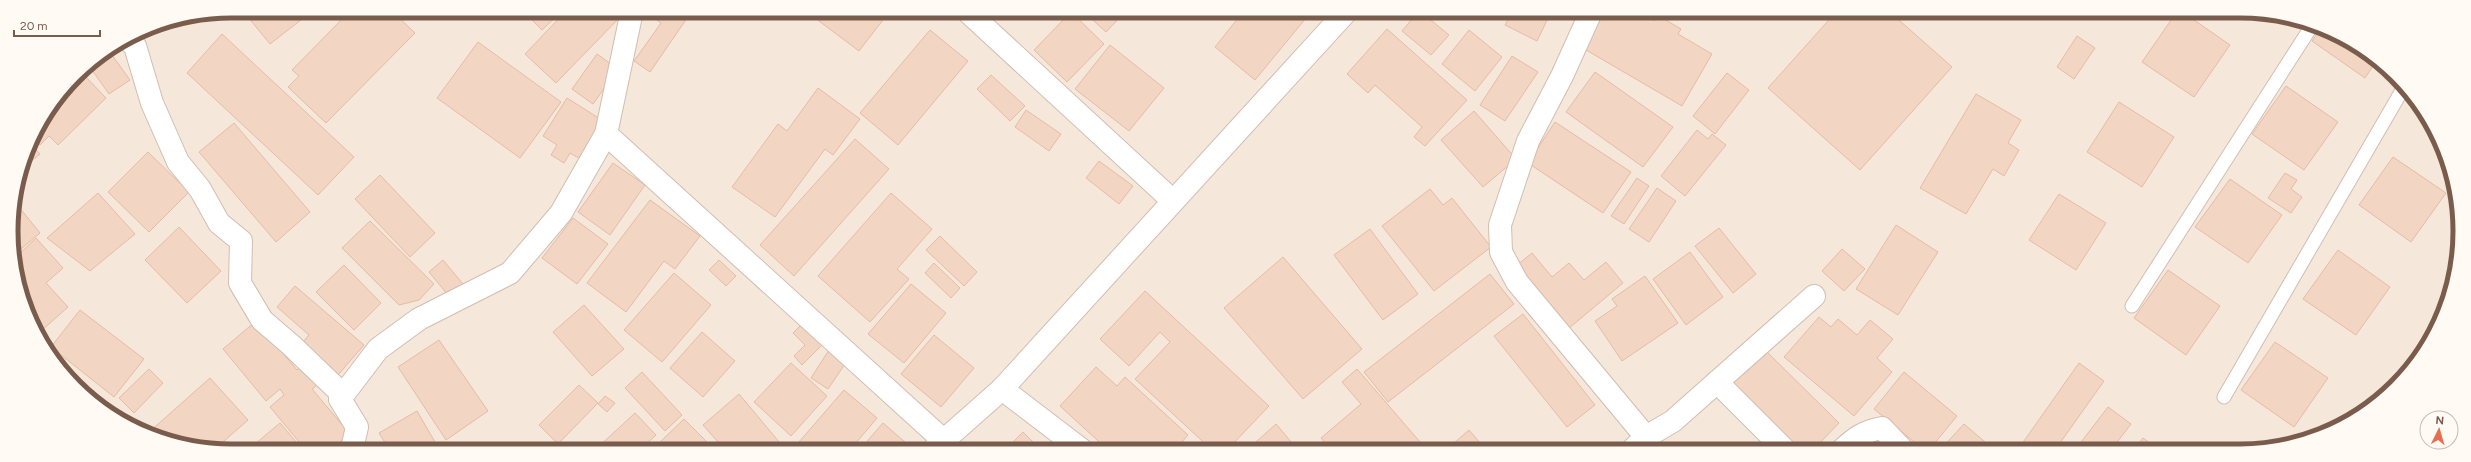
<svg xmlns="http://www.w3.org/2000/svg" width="2471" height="462" font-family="Figtree,sans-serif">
<rect width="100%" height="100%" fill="#fdf6ec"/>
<polygon fill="#f5e8da" points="231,11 2268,13 2350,40 2414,97 2452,174 2458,259 2437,328 2395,387 2324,434 2255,451 203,449 133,428 65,376 23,302 11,217 28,147 76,75 147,28"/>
<g fill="#f3d5c3" stroke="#e6bba3">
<polygon points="243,11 302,11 306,16 270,44"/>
<polygon points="350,11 354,11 359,16 363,11 392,11 415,33 326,123 288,87 299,76 292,70"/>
<polygon points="523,11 562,11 542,30"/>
<polygon points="566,11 626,11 556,83 525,54"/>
<polygon points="644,11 692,11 650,72 634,61 661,23"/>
<polygon points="807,12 889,12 859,51"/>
<polygon points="1071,12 1104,44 1067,82 1034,50"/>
<polygon points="1084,12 1125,12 1106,32"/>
<polygon points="1243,12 1311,12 1255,80 1215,47"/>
<polygon points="1418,12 1421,12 1449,35 1431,55 1402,31"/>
<polygon points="1512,12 1551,12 1537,41 1505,25"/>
<polygon points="1602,12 1639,12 1654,21 1657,15 1681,29 1678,34 1712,54 1682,106 1581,47"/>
<polygon points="1836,12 1891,13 1952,67 1860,170 1768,88"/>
<polygon points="2176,13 2184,13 2230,45 2194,97 2142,62"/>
<polygon points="1387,29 1467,100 1425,146 1414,137 1422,127 1375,85 1368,93 1347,74"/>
<polygon points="930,30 968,61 898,145 860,113"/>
<polygon points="1469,30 1502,57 1475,91 1442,64"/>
<polygon points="2320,30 2350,40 2375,63 2365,78 2312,41"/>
<polygon points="222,34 354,157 318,195 187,73"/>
<polygon points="2077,36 2095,48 2074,79 2057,67"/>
<polygon points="478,42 561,102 520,158 437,98"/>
<polygon points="1110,45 1164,88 1129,131 1075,89"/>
<polygon points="597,54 618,69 593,104 572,89"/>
<polygon points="112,55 130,80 109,94 92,70"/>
<polygon points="1512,56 1538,72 1505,121 1480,105"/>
<polygon points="1595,72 1673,127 1643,167 1566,112"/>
<polygon points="1727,73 1749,90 1715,134 1693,116"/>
<polygon points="84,75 106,98 58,145 49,136 40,145 34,138 74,78 77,81"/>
<polygon points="991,75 1025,106 1010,121 977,89"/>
<polygon points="2286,86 2338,122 2304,170 2252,134"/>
<polygon points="818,88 860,119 833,155 825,149 775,217 732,187 778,124 787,131"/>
<polygon points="1976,94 2021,120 2008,143 2019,150 2004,176 1993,169 1966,214 1920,188"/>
<polygon points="567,98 605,122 582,160 570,153 564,163 551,155 557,145 543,136"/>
<polygon points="2119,102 2174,137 2142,187 2087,152"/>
<polygon points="1026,110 1061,134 1049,151 1015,127"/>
<polygon points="1474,111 1516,159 1483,187 1441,140"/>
<polygon points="1555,122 1631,172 1603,213 1528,163"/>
<polygon points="234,123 310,212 276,242 199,152"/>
<polygon points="1697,130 1708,139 1712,134 1726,145 1685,196 1661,176"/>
<polygon points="855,139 889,169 794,276 760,245"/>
<polygon points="30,143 40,154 23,168 28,147"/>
<polygon points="148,152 189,192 149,232 108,192"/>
<polygon points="2393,157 2446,193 2411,242 2359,205"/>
<polygon points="1099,161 1133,186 1119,204 1086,178"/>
<polygon points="613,163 645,185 610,235 578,212"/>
<polygon points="2285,173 2297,180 2291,189 2302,197 2291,213 2268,198"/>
<polygon points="380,175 435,233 410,257 355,199"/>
<polygon points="1637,178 1649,186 1624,224 1611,216"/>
<polygon points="2230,179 2282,215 2248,263 2195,227"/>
<polygon points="1657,188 1676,201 1649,242 1629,229"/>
<polygon points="1430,189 1443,205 1452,198 1491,247 1434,291 1382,226"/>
<polygon points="98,193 135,234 90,271 47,238"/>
<polygon points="891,193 932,229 897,269 909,279 870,322 818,276"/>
<polygon points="2059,194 2106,223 2076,270 2029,240"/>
<polygon points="650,200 700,236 675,269 664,261 626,312 587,283"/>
<polygon points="15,202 40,233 16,253 11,217"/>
<polygon points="573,218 608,244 577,284 542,258"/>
<polygon points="370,221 434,284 419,300 399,305 342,248"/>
<polygon points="1896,225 1938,252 1898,315 1856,289"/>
<polygon points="179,227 221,271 187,303 145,260"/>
<polygon points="1719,228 1756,274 1733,293 1695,246"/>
<polygon points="1370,229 1418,294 1383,320 1334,255"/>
<polygon points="940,236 977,272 964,286 926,250"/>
<polygon points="36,238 63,268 46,283 68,307 40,332 23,302 17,256"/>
<polygon points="1842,249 1865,269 1844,291 1822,271"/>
<polygon points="2338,250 2390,287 2356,335 2303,299"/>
<polygon points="1690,252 1723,297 1686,325 1653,279"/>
<polygon points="1532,253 1552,277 1569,263 1584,280 1606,262 1623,283 1568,329 1516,266"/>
<polygon points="1283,257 1362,349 1303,399 1224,308"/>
<polygon points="443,260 463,284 448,295 429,272"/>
<polygon points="719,260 736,276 726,286 709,270"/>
<polygon points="934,263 960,288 951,298 925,273"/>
<polygon points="344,265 381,303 354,330 316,292"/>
<polygon points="2168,270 2220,306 2186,355 2134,318"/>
<polygon points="674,273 711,305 662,362 624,330"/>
<polygon points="1490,274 1514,304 1388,402 1364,372"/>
<polygon points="1645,276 1678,323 1622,361 1595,321 1617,306 1612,299"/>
<polygon points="911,284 946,313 904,363 868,334"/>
<polygon points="295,286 364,345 338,375 302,343 309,335 277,307"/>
<polygon points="1145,291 1269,406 1227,450 1212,450 1135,379 1170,342 1160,332 1129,366 1100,339"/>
<polygon points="584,305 624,349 592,376 553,332"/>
<polygon points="80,310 144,359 114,397 51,347"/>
<polygon points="1523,314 1595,405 1567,427 1494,336"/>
<polygon points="1819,317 1831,327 1838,319 1857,335 1870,320 1893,339 1877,358 1892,372 1854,416 1784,357"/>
<polygon points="806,320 826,341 802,365 794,356 805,345 793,333"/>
<polygon points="256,321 297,370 305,363 321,382 312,389 350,434 331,449 305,449 270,407 284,395 280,389 266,401 223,349"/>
<polygon points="702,332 735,361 703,397 670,368"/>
<polygon points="934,335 974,368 941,407 901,374"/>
<polygon points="439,340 488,411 446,440 398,367"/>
<polygon points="2275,342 2328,378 2294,427 2241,390"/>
<polygon points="829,350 847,361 828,389 811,378"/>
<polygon points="1765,350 1839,423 1813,450 1799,450 1731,384"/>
<polygon points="791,363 827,396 791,436 754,402"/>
<polygon points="2079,363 2104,381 2055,450 2023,450 2019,448"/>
<polygon points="1096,367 1117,386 1125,377 1188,435 1175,450 1108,450 1060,406"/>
<polygon points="149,369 163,383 134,413 119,398"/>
<polygon points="1357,369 1427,450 1331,450 1321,438 1361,404 1342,382"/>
<polygon points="642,372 682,415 665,431 625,388"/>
<polygon points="1904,372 1957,416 1929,450 1924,450 1874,409"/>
<polygon points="210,378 248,420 215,449 203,449 148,433"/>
<polygon points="579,385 598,403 558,444 539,425"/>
<polygon points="844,390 877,418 850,450 792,450"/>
<polygon points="739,394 780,443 773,450 724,449 703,425"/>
<polygon points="605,396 615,403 607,412 598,404"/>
<polygon points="2108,407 2131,424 2111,450 2075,450"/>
<polygon points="417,411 439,449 389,449 379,433"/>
<polygon points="635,413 656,435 641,449 596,449"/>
<polygon points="684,419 708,443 702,449 666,449 659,443"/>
<polygon points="280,423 302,449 249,449"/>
<polygon points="883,423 913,449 912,450 867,450 863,446"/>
<polygon points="1276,424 1298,450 1247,450"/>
<polygon points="1964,424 1992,448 1990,450 1940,450"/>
<polygon points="1469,430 1486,450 1446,450"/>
<polygon points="1023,432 1041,450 1014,450 1010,445"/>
<polygon points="2143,438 2159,450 2134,450"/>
<polygon points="997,443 1004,450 990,450"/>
</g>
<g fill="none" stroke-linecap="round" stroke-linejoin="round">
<defs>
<g id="lane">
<polyline points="2132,306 2311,27"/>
<polyline points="2224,397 2404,87"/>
</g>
<g id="street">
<polyline points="968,12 1173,201"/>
<polyline points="1591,12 1562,76 1528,141 1500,225 1501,252 1517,282 1646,437"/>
<polyline points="128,40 135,46 152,103 178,162 200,189 219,223 241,241 240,283 262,320 291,345 340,392 340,399 357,427 352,449"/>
<polyline points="606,134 943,440"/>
<polyline points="1717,382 1785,450"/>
<polyline points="1002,389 1082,450"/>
<polyline points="340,399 378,349 419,319 510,273 561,213 606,134 632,11"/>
<polyline points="933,450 1002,389 1346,12"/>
<polyline points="1632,450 1646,437 1673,421 1814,296"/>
<path d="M1842,450c13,-12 22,-19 40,-22l21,22"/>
</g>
</defs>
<use href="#lane" stroke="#d1beb0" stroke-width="15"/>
<use href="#street" stroke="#d1beb0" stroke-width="24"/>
<use href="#lane" stroke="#fff" stroke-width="13"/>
<use href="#street" stroke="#fff" stroke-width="22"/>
</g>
<path d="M0 0H2471V462H0ZM231 18H2240A213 213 0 0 1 2453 231V231A213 213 0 0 1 2240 444H231A213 213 0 0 1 18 231V231A213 213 0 0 1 231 18Z" fill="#fffaf3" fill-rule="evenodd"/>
<path fill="none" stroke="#7a5c4d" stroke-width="5" d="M231 18H2240A213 213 0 0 1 2453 231V231A213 213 0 0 1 2240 444H231A213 213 0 0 1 18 231V231A213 213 0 0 1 231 18Z"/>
<g transform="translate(2439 430) rotate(5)"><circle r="19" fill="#fffaf3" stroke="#cabbb1"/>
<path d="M0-3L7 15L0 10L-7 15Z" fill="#e76f51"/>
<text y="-6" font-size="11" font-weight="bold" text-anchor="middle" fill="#7a5c4d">N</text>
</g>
<path d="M14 30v6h86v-6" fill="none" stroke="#7a5c4d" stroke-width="2"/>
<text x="20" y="30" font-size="12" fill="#7a5c4d" stroke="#fffaf3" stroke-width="3" paint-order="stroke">20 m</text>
</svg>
